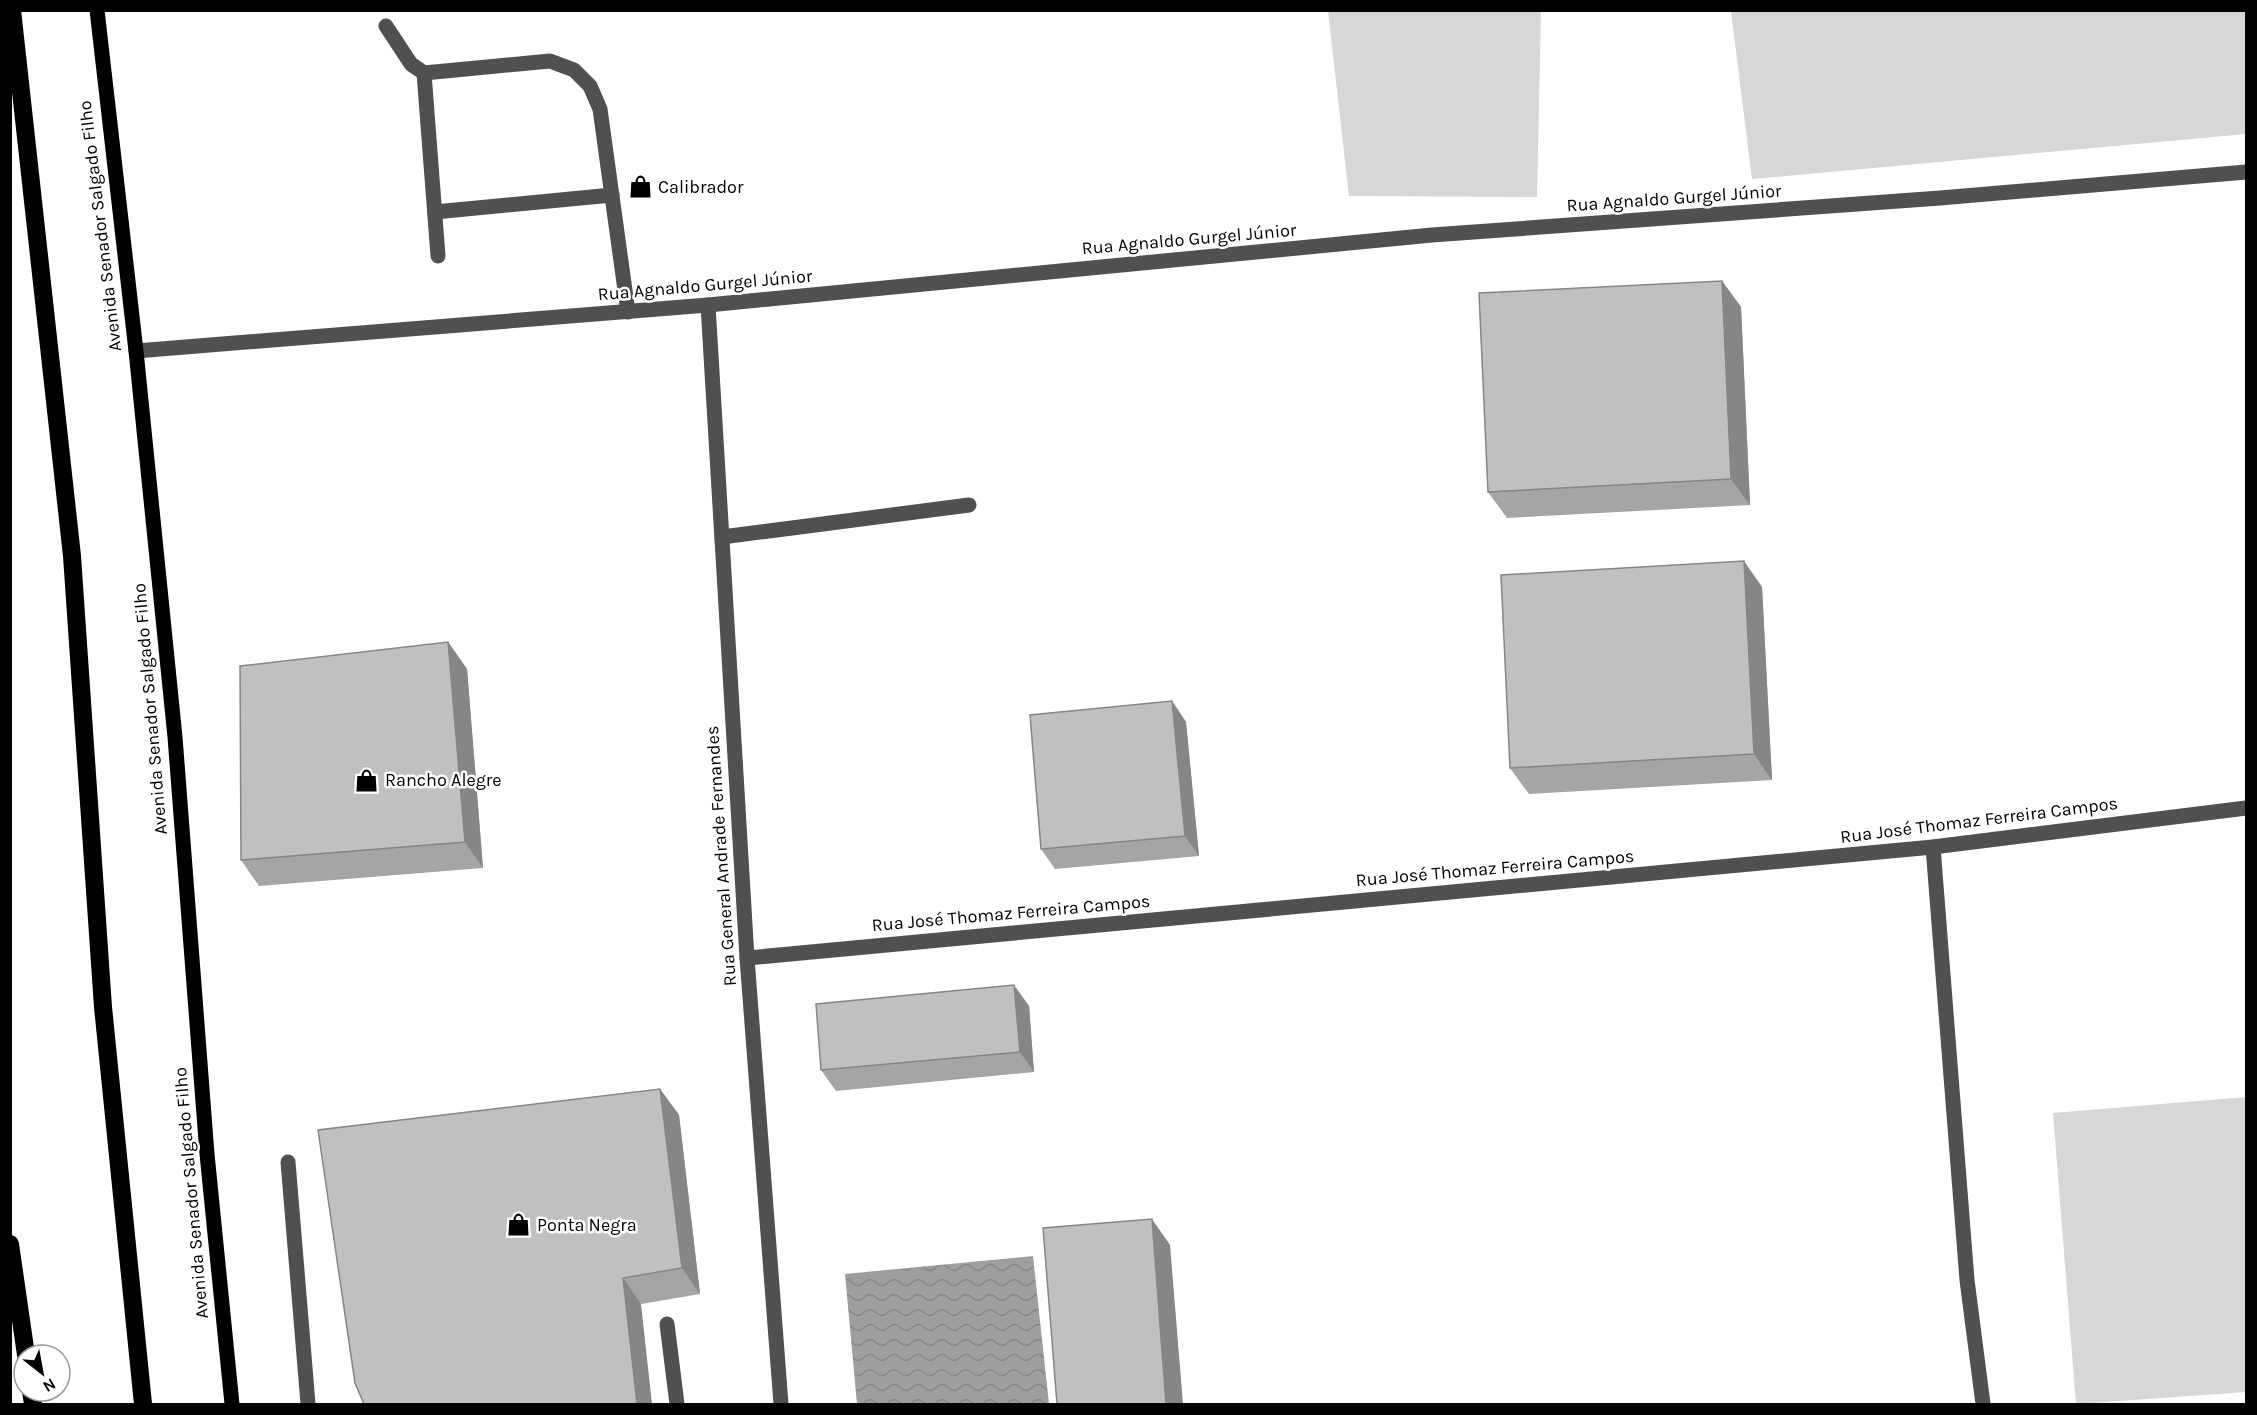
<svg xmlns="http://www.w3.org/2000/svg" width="2257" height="1415" font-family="Karla,sans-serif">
<defs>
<pattern id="water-waves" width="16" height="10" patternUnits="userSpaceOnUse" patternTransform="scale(1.5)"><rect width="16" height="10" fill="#9e9e9e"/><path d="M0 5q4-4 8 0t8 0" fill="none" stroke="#868686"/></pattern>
</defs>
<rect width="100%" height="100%" fill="#fff"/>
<g fill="#d7d7d7">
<polygon points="1328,11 1541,11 1537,197 1349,196"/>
<polygon points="1731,11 2246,11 2246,134 1752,179"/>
<polygon points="2246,1097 2246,1392 2076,1404 2053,1113"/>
</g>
<polygon fill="url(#water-waves)" points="1033,1256 1049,1404 857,1404 845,1274"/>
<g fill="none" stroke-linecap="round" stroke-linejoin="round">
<g stroke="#505050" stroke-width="15">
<polyline points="386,26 411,64 424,73 550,61 574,70 590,86 600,109 628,312"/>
<polyline points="424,73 438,256"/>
<polyline points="435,212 612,195"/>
<polyline points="708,305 747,958 781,1404"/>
<polyline points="136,351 708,305 1432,235 1940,198 2246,172"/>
<polyline points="722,537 969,505"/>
<polyline points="1933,847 1967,1280 1983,1404"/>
<polyline points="747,958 1933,847 2246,808"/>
<polyline points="288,1162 308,1404"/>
<polyline points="667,1324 677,1404"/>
</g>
<polyline stroke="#000" stroke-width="15" points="97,10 136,351 175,737 207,1154 232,1404"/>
<g stroke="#000" stroke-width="18">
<polyline points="12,10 72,556 103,1007 143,1404"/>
<polyline points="10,1244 26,1355"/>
<polyline points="31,1391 33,1404"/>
</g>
</g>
<g fill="#a5a5a5">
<polygon points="1722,281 1741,307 1750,505 1507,518 1488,492"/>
<polygon points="1762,587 1772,780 1529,794 1510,768"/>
<polygon points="448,642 467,669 483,868 259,886 241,860"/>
<polygon points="1172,701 1186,722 1199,856 1055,869 1041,849"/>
<polygon points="1029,1006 1034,1072 836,1091 821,1070"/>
<polygon points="660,1089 679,1115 700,1294 641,1304 364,1404"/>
</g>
<g fill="#868686">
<polygon points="1722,281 1741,307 1750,505 1731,479"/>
<polygon points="1744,561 1762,587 1772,780 1754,754"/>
<polygon points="448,642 467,669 483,868 465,842"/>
<polygon points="1172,701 1186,722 1199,856 1185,836"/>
<polygon points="1014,985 1029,1006 1034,1072 1020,1052"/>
<polygon points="660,1089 679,1115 700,1294 682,1268"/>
<polygon points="1152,1219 1170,1245 1183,1404 1166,1404"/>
<polygon points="623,1278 641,1304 652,1404 637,1404"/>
</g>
<g fill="#c0c0c0" stroke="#868686" stroke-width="1.5">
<polygon points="1722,281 1731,479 1488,492 1479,293"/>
<polygon points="1744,561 1754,754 1510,768 1501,575"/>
<polygon points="448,642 465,842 241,860 240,666"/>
<polygon points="1172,701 1185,836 1041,849 1030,715"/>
<polygon points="1014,985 1020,1052 821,1070 816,1004"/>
<polygon points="660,1089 682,1268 623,1278 637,1404 364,1404 355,1383 318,1130"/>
<polygon points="1152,1219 1166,1404 1057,1404 1043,1228"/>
</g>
<defs>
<symbol id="shop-bare" viewBox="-9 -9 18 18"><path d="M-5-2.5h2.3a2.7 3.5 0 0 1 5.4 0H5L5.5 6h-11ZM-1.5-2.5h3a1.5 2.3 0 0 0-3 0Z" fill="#000" stroke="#fff" stroke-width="2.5" paint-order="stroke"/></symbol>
</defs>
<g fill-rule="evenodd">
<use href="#shop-bare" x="624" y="170" width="33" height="33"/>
<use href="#shop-bare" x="350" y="764" width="33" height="33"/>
<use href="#shop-bare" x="502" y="1208" width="33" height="33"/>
</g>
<g text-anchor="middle" stroke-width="5" stroke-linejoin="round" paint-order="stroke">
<g font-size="18" fill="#000" stroke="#fff" text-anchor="start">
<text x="658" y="193">Calibrador</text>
<text x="385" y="786">Rancho Alegre</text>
<text x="537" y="1231">Ponta Negra</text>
</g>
<g font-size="18" fill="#000" stroke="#fff">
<text transform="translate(1674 198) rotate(-4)" y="6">Rua Agnaldo Gurgel Júnior</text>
<text transform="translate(100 226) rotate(-97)" y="6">Avenida Senador Salgado Filho</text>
<text transform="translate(1189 239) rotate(-5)" y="6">Rua Agnaldo Gurgel Júnior</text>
<text transform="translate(705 285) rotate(-5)" y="6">Rua Agnaldo Gurgel Júnior</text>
<text transform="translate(150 709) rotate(-95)" y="6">Avenida Senador Salgado Filho</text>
<text transform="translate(1979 820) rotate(-7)" y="6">Rua José Thomaz Ferreira Campos</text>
<text transform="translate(721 856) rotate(-94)" y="6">Rua General Andrade Fernandes</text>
<text transform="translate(1495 868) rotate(-5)" y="6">Rua José Thomaz Ferreira Campos</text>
<text transform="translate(1011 913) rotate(-5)" y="6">Rua José Thomaz Ferreira Campos</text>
<text transform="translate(191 1193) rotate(-95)" y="6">Avenida Senador Salgado Filho</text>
</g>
</g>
<rect width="2257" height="1415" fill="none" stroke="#000000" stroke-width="24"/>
<g transform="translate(42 1373) rotate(149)"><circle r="28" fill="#ffffff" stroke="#999999" stroke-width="1.5"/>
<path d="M0-4.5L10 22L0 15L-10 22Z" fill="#000000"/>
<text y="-9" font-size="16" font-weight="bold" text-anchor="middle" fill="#000000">N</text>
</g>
</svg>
